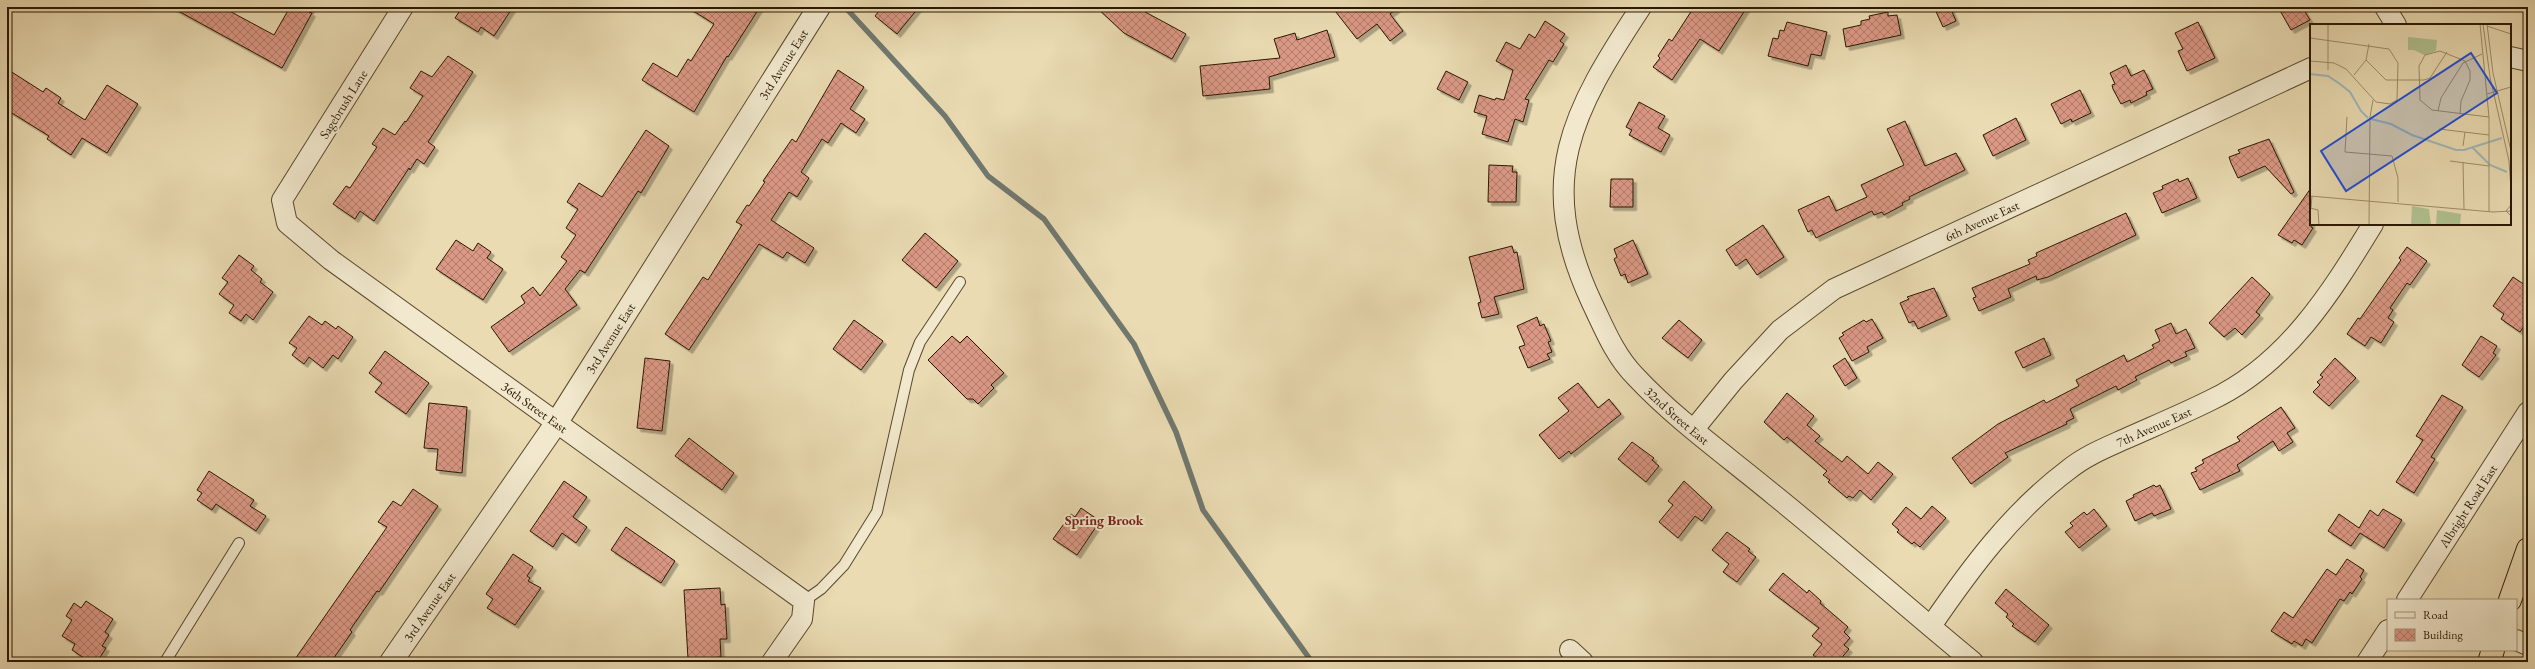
<svg xmlns="http://www.w3.org/2000/svg" width="2535" height="669" font-family="'EB Garamond',serif">
<defs>
<pattern id="building-cross-hatch" width="8" height="8" patternUnits="userSpaceOnUse"><rect width="8" height="8" fill="#db9885"/><path d="M0 0l8 8M0 8l8-8" fill="none" stroke="#b27b6a"/></pattern>
<filter id="shadow"><feDropShadow dx="3.5" dy="3.5" stdDeviation="0" flood-color="#0004"/></filter>
</defs>
<rect width="100%" height="100%" fill="#eadbb2"/>
<filter id="stains"><feTurbulence type="fractalNoise" baseFrequency=".005" numOctaves="4"/><feColorMatrix values="0 0 0 0 .2 0 0 0 0 .09 0 0 0 0 .02 0 0 0 .5 -.17"/></filter>
<radialGradient id="worn" r=".72"><stop offset=".6" stop-color="#630" stop-opacity="0"/><stop offset="1" stop-color="#630" stop-opacity=".3"/></radialGradient>
<g fill="none" stroke-linecap="round" stroke-linejoin="round">
<polyline stroke="#70786f" stroke-width="5.5" points="845,7 945,116 988,176 1044,219 1134,344 1176,432 1203,510 1312,662"/>
</g>
<g fill="url(#building-cross-hatch)" stroke="#2a1800" filter="url(#shadow)">
<polygon points="171,7 222,7 274,35 290,7 312,7 309,12 312,13 282,68"/>
<polygon points="462,7 513,7 494,36 481,27 478,32 455,18"/>
<polygon points="687,7 760,7 728,57 727,56 694,112 642,80 653,63 677,77 688,59 691,61 714,24"/>
<polygon points="882,7 919,7 897,34 875,16"/>
<polygon points="1096,7 1136,7 1186,34 1172,59 1124,33"/>
<polygon points="1332,7 1399,7 1390,14 1403,31 1390,41 1377,24 1357,39"/>
<polygon points="1694,7 1747,7 1719,51 1700,39 1672,80 1653,67 1660,58 1658,56 1669,39 1672,41"/>
<polygon points="1934,7 1950,7 1956,21 1943,27"/>
<polygon points="2278,7 2302,7 2310,20 2291,30"/>
<polygon points="1888,12 1888,16 1897,15 1901,35 1846,47 1843,29 1861,25 1861,21 1870,19 1869,16"/>
<polygon points="1545,21 1565,34 1560,41 1564,44 1553,62 1549,60 1525,99 1529,100 1523,122 1515,119 1508,142 1482,134 1487,116 1474,112 1479,95 1495,100 1496,98 1504,100 1513,70 1496,61 1506,42 1520,49 1529,34 1535,38"/>
<polygon points="1787,22 1827,32 1821,56 1811,54 1808,66 1768,56 1773,38 1778,39 1780,30 1784,31"/>
<polygon points="2198,22 2215,58 2187,71 2178,51 2183,49 2175,33"/>
<polygon points="1327,30 1335,57 1269,77 1270,89 1203,96 1200,66 1280,58 1274,39 1295,33 1297,40"/>
<polygon points="448,56 473,72 428,142 435,147 424,164 417,159 410,170 409,168 374,221 360,211 355,219 333,204 346,186 350,188 377,147 372,144 383,128 395,135 405,121 406,122 423,96 410,88 421,71 432,77"/>
<polygon points="2126,65 2131,76 2144,70 2153,89 2146,92 2147,95 2131,103 2130,100 2121,104 2113,89 2112,85 2115,84 2110,73"/>
<polygon points="7,69 43,92 46,88 61,98 58,103 85,120 107,85 138,104 107,153 82,138 71,155 47,139 49,136 7,110"/>
<polygon points="838,70 864,87 850,109 865,119 856,133 841,123 828,143 822,139 801,172 809,178 797,197 789,192 771,220 814,248 805,263 787,252 783,258 759,244 689,350 665,334 703,277 708,280 742,225 736,222 747,205 749,206 765,182 763,181 792,139 796,142"/>
<polygon points="1446,71 1468,82 1459,100 1437,89"/>
<polygon points="2080,90 2091,113 2072,122 2071,119 2061,124 2051,104"/>
<polygon points="1639,102 1665,116 1658,128 1670,135 1661,152 1629,135 1632,130 1626,127"/>
<polygon points="2016,118 2026,140 1993,156 1983,135"/>
<polygon points="1905,121 1925,166 1956,153 1965,170 1909,197 1910,199 1902,203 1903,205 1884,215 1882,212 1874,215 1872,211 1816,238 1812,230 1808,232 1798,210 1829,196 1836,211 1867,197 1861,185 1904,165 1887,129"/>
<polygon points="646,130 669,146 641,193 638,191 585,273 580,270 565,289 577,305 509,352 491,327 525,303 521,296 533,287 540,296 567,261 561,257 576,235 566,228 578,209 567,202 579,183 602,197"/>
<polygon points="2269,139 2294,192 2291,194 2265,166 2238,178 2231,163 2229,157 2240,153 2238,150"/>
<polygon points="1489,165 1513,166 1512,172 1517,172 1516,202 1488,202"/>
<polygon points="2188,178 2197,198 2162,213 2153,193 2163,189 2162,186 2178,179 2179,182"/>
<polygon points="1611,179 1633,179 1633,207 1610,207"/>
<polygon points="2311,188 2311,227 2313,228 2302,245 2294,240 2292,243 2278,235"/>
<polygon points="2126,213 2136,235 2048,277 2037,280 2036,276 2008,289 2011,297 1979,311 1973,298 1976,297 1972,288 2030,264 2028,260 2037,256 2036,253"/>
<polygon points="1763,225 1784,257 1757,275 1746,259 1736,266 1726,250"/>
<polygon points="925,233 958,261 936,288 902,260"/>
<polygon points="456,240 473,251 478,243 491,252 487,258 503,269 483,300 436,269"/>
<polygon points="1633,240 1648,274 1628,283 1625,274 1621,276 1614,259 1617,257 1614,249"/>
<polygon points="1512,246 1514,253 1517,252 1524,289 1494,297 1499,314 1482,318 1478,303 1481,302 1469,257"/>
<polygon points="2407,247 2427,261 2410,285 2407,283 2390,308 2393,310 2388,318 2394,322 2381,343 2371,337 2365,346 2347,334 2358,318 2360,319 2401,260 2399,258"/>
<polygon points="239,255 254,266 251,270 262,279 260,282 273,292 253,320 246,314 241,321 229,313 234,305 219,294 228,282 222,278"/>
<polygon points="2252,277 2270,294 2256,312 2260,315 2242,335 2235,328 2224,337 2209,323"/>
<polygon points="2513,277 2528,287 2528,320 2520,332 2501,319 2504,314 2493,306"/>
<polygon points="1934,288 1947,316 1918,329 1914,321 1909,323 1900,303 1909,299 1907,297"/>
<polygon points="309,316 322,325 325,321 336,329 338,326 353,337 338,359 333,355 323,368 309,357 304,364 292,355 297,348 289,343"/>
<polygon points="1537,317 1540,326 1544,324 1551,341 1548,342 1552,352 1547,354 1550,359 1528,368 1519,347 1525,345 1517,326"/>
<polygon points="1872,319 1883,338 1867,347 1869,352 1852,361 1839,338 1844,335 1842,333 1864,320 1866,322"/>
<polygon points="854,320 883,341 861,370 833,349"/>
<polygon points="1679,320 1702,340 1688,358 1662,338"/>
<polygon points="2171,323 2176,334 2186,329 2195,348 2185,352 2187,356 2171,363 2169,360 2135,377 2137,380 2118,390 2116,386 2070,409 2074,418 2066,422 2067,424 2005,453 2008,457 1971,484 1952,458 1998,424 2044,400 2046,403 2079,386 2076,380 2124,355 2127,362 2154,348 2152,345 2160,341 2155,330"/>
<polygon points="952,336 960,343 967,336 1004,373 991,385 994,388 978,404 973,399 967,399 928,360"/>
<polygon points="2481,336 2497,346 2493,353 2496,355 2479,377 2462,365"/>
<polygon points="2044,338 2051,355 2023,368 2015,352"/>
<polygon points="385,351 429,383 406,414 375,392 382,383 369,373"/>
<polygon points="645,358 670,361 662,431 637,428"/>
<polygon points="1845,358 1857,378 1845,386 1833,366"/>
<polygon points="2335,358 2356,378 2329,406 2313,392 2320,385 2317,382 2323,377 2320,375"/>
<polygon points="1578,383 1598,408 1609,399 1621,414 1571,454 1569,451 1559,459 1539,435 1569,411 1558,398"/>
<polygon points="1787,393 1814,416 1807,425 1820,436 1815,441 1842,462 1847,456 1868,474 1878,462 1893,474 1871,500 1860,490 1853,498 1849,496 1847,498 1828,482 1830,480 1823,475 1827,471 1787,437 1784,440 1764,422"/>
<polygon points="2442,395 2463,407 2431,457 2435,459 2414,493 2396,482 2423,440 2416,436"/>
<polygon points="429,403 467,407 462,473 436,470 438,449 424,448"/>
<polygon points="2281,407 2295,428 2287,433 2293,442 2279,451 2273,441 2237,465 2240,471 2200,490 2191,473 2197,471 2195,468 2204,463 2202,460 2240,441 2237,437"/>
<polygon points="689,438 734,473 722,490 675,456"/>
<polygon points="1632,442 1654,458 1652,460 1659,466 1646,482 1618,459"/>
<polygon points="209,471 254,500 250,506 266,516 256,531 216,504 212,510 197,500 202,493 197,490"/>
<polygon points="564,481 587,497 573,517 587,527 576,543 562,533 553,547 530,531"/>
<polygon points="1684,481 1712,507 1702,521 1695,516 1678,538 1659,522 1673,505 1668,501"/>
<polygon points="2154,485 2156,487 2160,485 2171,509 2154,516 2152,513 2135,521 2126,501 2134,497 2133,495"/>
<polygon points="413,489 438,506 379,592 377,591 350,630 352,632 331,662 293,662 387,527 378,522 393,501 401,506"/>
<polygon points="1932,506 1946,518 1920,547 1914,542 1912,544 1897,532 1899,530 1892,524 1906,507 1921,519"/>
<polygon points="1081,508 1100,521 1077,555 1053,539 1071,514 1075,517"/>
<polygon points="2094,509 2107,526 2079,548 2065,532 2073,526 2070,523 2084,512 2087,515"/>
<polygon points="2383,509 2402,520 2384,548 2360,533 2351,546 2328,531 2339,514 2359,528 2370,510 2378,516"/>
<polygon points="626,527 675,561 661,583 611,550"/>
<polygon points="1727,532 1750,549 1748,551 1756,557 1737,582 1723,572 1729,564 1712,550"/>
<polygon points="513,554 533,567 527,576 530,578 528,581 541,588 515,625 487,608 493,599 486,594"/>
<polygon points="2347,559 2364,570 2360,577 2362,579 2352,594 2350,592 2344,601 2340,599 2312,643 2306,639 2302,646 2294,641 2292,644 2271,631 2284,612 2293,618 2327,569 2336,575"/>
<polygon points="1783,573 1807,593 1809,590 1821,601 1820,603 1848,627 1844,632 1850,638 1844,645 1849,649 1838,662 1821,662 1813,655 1822,644 1812,636 1819,628 1769,590"/>
<polygon points="720,588 721,605 725,604 727,639 720,639 721,657 688,659 684,590"/>
<polygon points="2006,589 2049,625 2035,642 2012,626 2014,624 2006,617 2008,614 1995,603"/>
<polygon points="86,601 113,619 105,632 109,635 102,646 106,648 97,662 90,662 72,650 75,644 62,636 72,620 66,616 74,603 81,608"/>
</g>
<g fill="none" stroke-linecap="round" stroke-linejoin="round">
<defs>
<g id="service">
<polyline points="804,601 821,589 844,565 877,512 909,370 920,342 960,282"/>
<polyline points="165,662 239,543"/>
</g>
<g id="minor">
<path id="s1" d="M403,7l-121,193 5,23 44,37 473,341 -2,18 -30,43"/>
<path id="s2" d="M1641,7c-69,105 -107,172 -49,296 12,25 23,53 43,73 41,44 92,80 139,119 67,54 132,112 199,167"/>
<polyline points="2385,7 2396,25"/>
<polyline points="2510,57 2528,61"/>
<path id="s3" d="M1694,429l39,-48 47,-51 54,-41 477,-221"/>
<path id="s4" d="M2407,600l121,-188"/>
<path id="s5" d="M1931,626c39,-57 81,-114 137,-156 17,-14 37,-22 57,-31 29,-13 58,-25 86,-39 76,-36 120,-107 162,-176"/>
<polyline points="2516,640 2528,645"/>
<polyline points="1570,650 1583,662"/>
<polyline points="2367,662 2388,630"/>
</g>
<g id="tertiary">
<path id="s6" d="M391,662l166,-240 262,-415"/>
</g>
<g id="trunk">
<polyline points="2510,600 2528,549"/>
<polyline points="2489,662 2493,650"/>
</g>
</defs>
<use href="#service" stroke="#5a492c" stroke-width="12"/>
<use href="#minor" stroke="#5a492c" stroke-width="22"/>
<use href="#tertiary" stroke="#5a492c" stroke-width="24"/>
<use href="#trunk" stroke="#2a1800" stroke-width="24"/>
<use href="#service" stroke="#f1e8cd" stroke-width="10"/>
<use href="#minor" stroke="#f1e8cd" stroke-width="20"/>
<use href="#tertiary" stroke="#f1e8cd" stroke-width="22"/>
<use href="#trunk" stroke="#eadbb2" stroke-width="22"/>
</g>
<g text-anchor="middle" stroke-width="4" stroke-linejoin="round" paint-order="stroke">
<g font-size="13" fill="#2a1800" stroke="#f1e8cd">
<text dy="5" stroke="none"><textPath href="#s6" startOffset="715">3rd Avenue East</textPath></text>
<text transform="translate(343 104) rotate(-58)" y="5">Sagebrush Lane</text>
<text dy="5" stroke="none"><textPath href="#s3" startOffset="362">6th Avenue East</textPath></text>
<text dy="5" stroke="none"><textPath href="#s6" startOffset="391">3rd Avenue East</textPath></text>
<text dy="5" stroke="none"><textPath href="#s1" startOffset="560">36th Street East</textPath></text>
<text dy="5" stroke="none"><textPath href="#s2" startOffset="462">32nd Street East</textPath></text>
<text dy="5" stroke="none"><textPath href="#s5" startOffset="305">7th Avenue East</textPath></text>
<text dy="5" stroke="none"><textPath href="#s4" startOffset="112">Albright Road East</textPath></text>
<text dy="5" stroke="none"><textPath href="#s6" startOffset="67">3rd Avenue East</textPath></text>
</g>
<g font-size="14" font-weight="bold" fill="#7a1f14" stroke="#f1e8cd">
<text x="1104" y="525">Spring Brook</text>
</g>
</g>
<g transform="translate(2310 24)">
<rect width="201" height="201" fill="#eadbb2"/>
<path d="M102,182l17,3 2,16h-20zM127,186l24,4 -1,11h-24z" fill="#b1c190"/>
<path d="M98,13l29,3 -1,11 -12,4 -10,-5h-6z" fill="#b1c190"/>
<path fill="none" stroke="#9eb8b9" stroke-width="2" d="M0,50l18,2 12,8 10,8 11,19 7,7M61,95l20,5 21,11 44,15h8l38,-12M163,124l17,17 17,7"/>
<path fill="none" stroke="#9d8d6b" stroke-width="1" d="M18,0v46M170,0l9,93v95M173,0l7,53 19,84 2,28M177,0l6,49 18,78M177,2l24,8M0,14l79,11 9,14 -1,37 -7,4 -14,-2 -30,-33 -12,-6 -24,-2M56,36l20,20h38l6,-2 17,-26M155,37l-25,-10 -15,4 -6,11 1,34 12,10 57,7M44,51l12,-15 3,-16M177,70l24,-7M128,87l3,-13 22,-35 19,-9M150,90l1,-13 9,-21v-9l-5,-10M37,93l-2,35 47,4 6,22v24M129,105l50,6M153,122l2,-14M140,137l39,5M153,138l1,47M0,172l183,16 18,-1M201,181l-5,6 5,5M0,184l8,2 1,15M1,184l1,-12M59,201l1,-108 3,-17"/>
<path fill="#1d4ed8" fill-opacity="0.15" stroke="#1d4ed8" stroke-width="2" d="M161,29l26,40 -151,98 -25,-40z"/>
<rect width="201" height="201" fill="none" stroke="#2a1800" stroke-width="2"/>
</g>
<rect width="2535" height="669" fill="none" stroke="#eadbb2" stroke-width="24"/>
<rect x="8" y="8" width="2519" height="653" fill="none" stroke="#2a1800" stroke-width="2"/>
<rect x="12" y="12" width="2511" height="645" fill="none" stroke="#2a1800"/>
<rect x="2387" y="599" width="130" height="52" fill="#f1e8cd" stroke="#a1957b"/>
<rect x="2395" y="612" width="20" height="6" fill="#f1e8cd" stroke="#a1957b"/>
<text x="2423" y="619" font-size="12" fill="#2a1800">Road</text>
<rect x="2395" y="629" width="20" height="12" fill="url(#building-cross-hatch)" stroke="#a1957b"/>
<text x="2423" y="639" font-size="12" fill="#2a1800">Building</text>
<rect width="100%" height="100%" filter="url(#stains)"/>
<rect width="100%" height="100%" fill="url(#worn)"/>
</svg>
